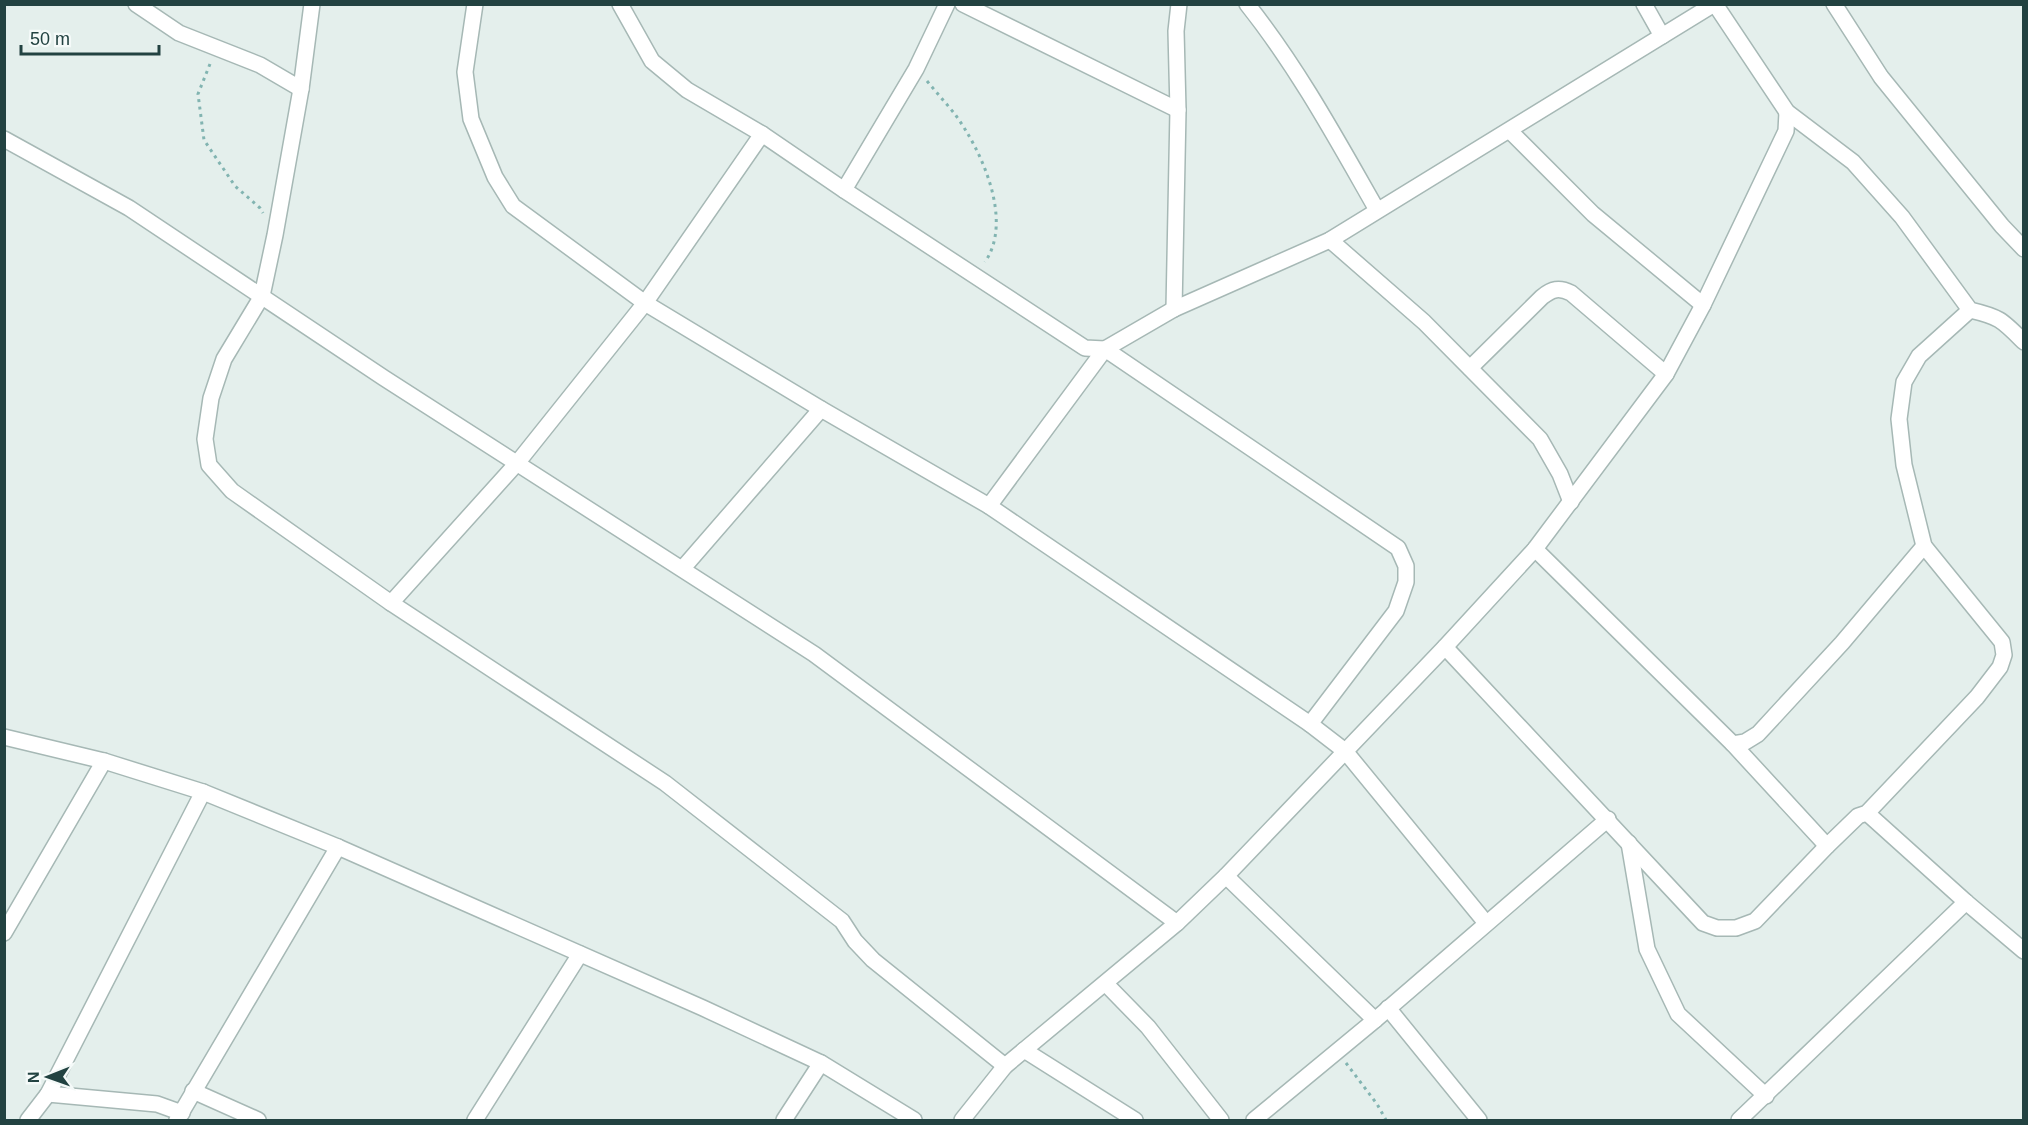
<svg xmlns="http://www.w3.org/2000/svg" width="2028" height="1125" font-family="Arial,sans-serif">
<rect width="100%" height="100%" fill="#e4efec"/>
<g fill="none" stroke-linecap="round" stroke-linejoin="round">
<defs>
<g id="minor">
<polyline points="136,4 179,33 260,65 301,89"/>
<polyline points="312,4 301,89 275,235 262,296 224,359 211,398 205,439 209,465 232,491 391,603 665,783 842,921 855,941 873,960 1005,1066"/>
<polyline points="475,4 465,72 471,119 495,177 513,206 645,303 821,409 989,506 1310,724 1345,751 1486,923"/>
<polyline points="620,4 652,61 687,90 762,134 844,190 1085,348 1105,349 1398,548 1406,566 1406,582 1396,611 1310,724"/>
<polyline points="963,4 1178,110"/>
<path d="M1247,4c51,64 90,136 130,206"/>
<polyline points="1644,4 1662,36"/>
<path d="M1715,4l72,108 66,50 49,55 68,93c30,7 32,10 54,32"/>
<polyline points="1834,4 1881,77 2002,226 2024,249"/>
<polyline points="1510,131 1593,214 1703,305"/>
<polyline points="4,139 129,208 384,378 814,654 1177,923"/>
<polyline points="844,190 916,69 947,4"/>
<polyline points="1330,240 1424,322 1540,439 1560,474 1571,502"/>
<polyline points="1174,309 1178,110 1176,31 1179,4"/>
<path d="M1470,368l72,-71c10,-8 17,-10 29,-4l95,81"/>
<polyline points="989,506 1105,349 1174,309 1330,240 1714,4"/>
<polyline points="1535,549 1733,744 1827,846"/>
<polyline points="683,568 821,409"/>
<polyline points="391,603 518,462 645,303 762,134"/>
<polyline points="1445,647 1703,923 1717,928 1736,928 1755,921 1827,846 1858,816 1867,813 1977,697 2000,667 2004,655 2002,642 1924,546 1904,465 1899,419 1904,382 1919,356 1970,310"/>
<polyline points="4,737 104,761 203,792 338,847 703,1008 821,1063 914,1120"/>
<polyline points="1733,744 1745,742 1758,734 1842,643 1924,546"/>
<polyline points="1867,813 1966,902 2024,951"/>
<polyline points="1629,843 1647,949 1678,1014 1766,1096"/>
<polyline points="1226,876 1375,1020"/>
<polyline points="4,933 104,761"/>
<polyline points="1106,984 1148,1027 1221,1120"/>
<polyline points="1388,1008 1479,1120"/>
<polyline points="1024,1050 1135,1120"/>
<polyline points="193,1091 258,1120"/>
<polyline points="48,1094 157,1104 182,1113"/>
<polyline points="28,1120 48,1094 203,792"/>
<polyline points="177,1120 338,847"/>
<polyline points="475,1120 580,954"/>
<polyline points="784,1120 821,1063"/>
<polyline points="962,1120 1005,1066 1177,923 1226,876 1445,647 1535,549 1666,374 1703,305 1786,131 1787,112"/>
<polyline points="1254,1120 1375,1020 1608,819"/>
<polyline points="1739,1120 1966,902"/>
</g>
</defs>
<use href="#minor" stroke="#a6b8b5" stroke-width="18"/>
<g stroke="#82b4b1" stroke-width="3" stroke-dasharray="3 4.5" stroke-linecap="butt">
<polyline points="210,64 198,94 204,140 235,186 260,208 263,213"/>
<path d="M927,81c9,11 18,21 27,32 27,36 60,107 31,149"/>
<polyline points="1346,1063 1377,1104 1386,1120"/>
</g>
<use href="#minor" stroke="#fff" stroke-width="15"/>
</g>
<rect width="2028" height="1125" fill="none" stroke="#224241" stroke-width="12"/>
<g transform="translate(48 1077) rotate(269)" stroke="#f5faf9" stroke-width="4.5" paint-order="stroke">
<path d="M0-4.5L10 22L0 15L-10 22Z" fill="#224241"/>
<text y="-9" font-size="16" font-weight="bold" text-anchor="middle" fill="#224241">N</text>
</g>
<path d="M21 45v9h138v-9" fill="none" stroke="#224241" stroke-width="3"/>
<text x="30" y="45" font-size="18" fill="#224241" stroke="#f5faf9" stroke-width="4.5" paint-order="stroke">50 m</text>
</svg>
